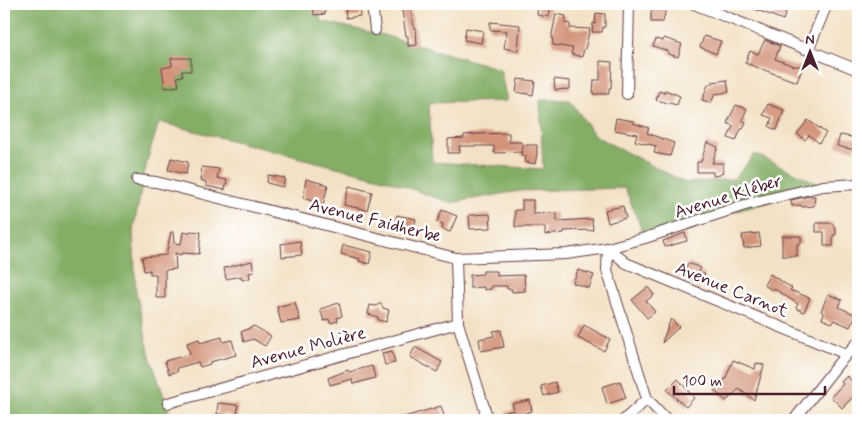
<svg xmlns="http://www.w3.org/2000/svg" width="862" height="424" font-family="Mynerve,sans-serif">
<rect width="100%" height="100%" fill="#fff"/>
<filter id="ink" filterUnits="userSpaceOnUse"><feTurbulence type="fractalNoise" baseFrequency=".02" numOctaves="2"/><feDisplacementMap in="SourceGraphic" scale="10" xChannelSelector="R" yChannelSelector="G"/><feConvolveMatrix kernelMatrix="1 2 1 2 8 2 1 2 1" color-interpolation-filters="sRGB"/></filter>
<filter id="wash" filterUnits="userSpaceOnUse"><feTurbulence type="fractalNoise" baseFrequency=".0096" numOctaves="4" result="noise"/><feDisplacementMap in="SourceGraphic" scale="20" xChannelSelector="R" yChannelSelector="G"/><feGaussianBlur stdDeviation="1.12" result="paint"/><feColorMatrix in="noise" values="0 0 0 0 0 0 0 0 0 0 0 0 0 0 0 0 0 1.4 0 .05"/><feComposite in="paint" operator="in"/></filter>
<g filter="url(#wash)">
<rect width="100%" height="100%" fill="#f3e1c5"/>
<polygon fill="#84ae66" stroke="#676648" points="4,4 318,4 321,21 383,35 500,69 507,101 429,103 432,162 543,169 540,100 570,100 595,136 686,183 734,179 755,154 823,186 645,238 625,188 519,191 450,203 388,180 159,122 147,161 133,231 136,292 150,356 172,420 4,420"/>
<g id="blocks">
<g fill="#d3947a">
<polygon points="313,4 324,4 325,14 314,15"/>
<polygon points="345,4 359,4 360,16 346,18"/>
<polygon points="401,4 410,4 414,28 416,28 417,45 408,46 408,36 406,36"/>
<polygon points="538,4 551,4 549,17 537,15"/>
<polygon points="654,4 666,9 663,22 651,22 651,12"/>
<polygon points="742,4 789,4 783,20"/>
<polygon points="596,13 605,14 605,27 603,27 602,32 592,32 593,23 595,24"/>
<polygon points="556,14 566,16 565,23 570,24 570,28 590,29 585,49 584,49 582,57 571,54 573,48 553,45 552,34"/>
<polygon points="490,22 520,25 518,51 504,48 507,31 490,30"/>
<polygon points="466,28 483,31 481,43 464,40"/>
<polygon points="704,36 721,41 716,54 700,47"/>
<polygon points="664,38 682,44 678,57 668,54 668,51 653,46 656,39 663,41"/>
<polygon points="765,40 780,46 775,59 794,66 803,66 797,82 745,63 750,51 758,54"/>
<polygon points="171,58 191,58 191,71 182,71 183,76 177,77 179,86 165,88 162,68 172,66"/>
<polygon points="600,61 612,62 611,88 609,88 609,94 593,94 594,80 600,80"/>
<polygon points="518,79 535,81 533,95 516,92"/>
<polygon points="554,79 570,81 570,89 555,90"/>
<polygon points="727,80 729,92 715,94 711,103 702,100 708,85 712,84 712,82"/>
<polygon points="665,90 680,96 677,105 656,100 659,91 664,93"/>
<polygon points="768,104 784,110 777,130 769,127 772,118 763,115"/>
<polygon points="736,105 747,109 742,120 746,122 743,129 741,129 736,141 728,138 733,126 727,123"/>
<polygon points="616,118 633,121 633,123 649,128 647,133 674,143 670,156 654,153 656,146 635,141 637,134 614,130"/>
<polygon points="808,120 826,133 819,143 809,135 805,140 797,134"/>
<polygon points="509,133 509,142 521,142 522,152 523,145 537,145 537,154 535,164 525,162 526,156 521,155 522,152 494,153 494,146 459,146 460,153 448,153 448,139 464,138 464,135 476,134"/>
<polygon points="840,135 857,138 855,150 837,146"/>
<polygon points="707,142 718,147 712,163 723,163 723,172 720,175 713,176 713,172 697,172 697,162 701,162"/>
<polygon points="171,158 188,162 186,174 168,170"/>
<polygon points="202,167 219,169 217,178 227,180 225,190 206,186 206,182 200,180"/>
<polygon points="268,175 285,178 283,187 267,183"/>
<polygon points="306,179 328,185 323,205 303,198"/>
<polygon points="349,186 372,192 367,210 344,205"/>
<polygon points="810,196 815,196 814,206 802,207 801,205 792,206 791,200"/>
<polygon points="522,200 533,200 533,214 557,213 557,221 592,219 593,230 564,231 564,233 545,235 545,227 515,227 515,210 522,210"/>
<polygon points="623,206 626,218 608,223 605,210"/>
<polygon points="442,210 457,216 450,232 442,229 443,224 437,222"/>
<polygon points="490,214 491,228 470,229 469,215"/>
<polygon points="397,215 416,219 413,230 395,225"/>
<polygon points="816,223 832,223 836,230 836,235 833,235 833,246 824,246 824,232 816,232"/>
<polygon points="190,231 201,232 199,254 182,253 181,255 175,253 176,269 165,270 165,298 156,298 156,274 150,274 150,270 144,271 142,257 166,255 171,232 173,232 174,243 181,244 183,232 189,233"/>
<polygon points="685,233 687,241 665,247 663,241"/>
<polygon points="759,233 761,246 744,248 742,235"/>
<polygon points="782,236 801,236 801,244 797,244 797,256 782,256"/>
<polygon points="300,241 302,255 282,257 281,244"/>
<polygon points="343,245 372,252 369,264 359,261 360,259 341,254"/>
<polygon points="252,261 254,272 249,273 250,278 242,280 241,276 226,279 224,268"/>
<polygon points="688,263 701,268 699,272 705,274 701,283 683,276"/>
<polygon points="578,270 594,275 589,288 573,283"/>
<polygon points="483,271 497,271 497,276 524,275 525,291 512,292 512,289 507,289 507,286 491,286 491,289 484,290 484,287 470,288 470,275 483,274"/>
<polygon points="770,274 792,288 790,290 810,298 804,312 796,308 798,304 773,288 772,290 764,285"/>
<polygon points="648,287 654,295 646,301 655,312 647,318 632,300"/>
<polygon points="828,294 842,300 839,307 856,315 850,327 834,320 832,323 822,319 824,313 821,311"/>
<polygon points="295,302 300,320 281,323 277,307"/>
<polygon points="339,303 342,316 337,318 338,321 330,323 329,319 324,321 320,309"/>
<polygon points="381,303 383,308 389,310 386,322 378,320 378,317 368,314 370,305 376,306"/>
<polygon points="671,319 679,327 662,343 668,326"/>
<polygon points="584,325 610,339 604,351 578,338"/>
<polygon points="254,326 271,336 265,346 253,339 244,342 241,332"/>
<polygon points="501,330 504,347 481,351 479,339 494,336 493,331"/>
<polygon points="222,337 223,342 232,340 236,355 210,362 210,364 200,367 198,362 177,368 178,371 169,374 165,361 190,354 187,343 199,339 200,343"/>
<polygon points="415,347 442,362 437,372 410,357"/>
<polygon points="392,351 395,363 385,365 382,353"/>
<polygon points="733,360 755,369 756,363 764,365 754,400 739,389 726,401 714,390 725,380"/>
<polygon points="372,366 375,378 353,384 352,379 330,385 328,378 348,370 349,372"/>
<polygon points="847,376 858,387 858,392 842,408 831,397 843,384 841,382"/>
<polygon points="678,379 694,398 686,407 667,390"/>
<polygon points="620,381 626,398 607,404 602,387"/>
<polygon points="555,382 558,392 544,396 541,386"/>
<polygon points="530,400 532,411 522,414 523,419 508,420 506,412 514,410 512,404"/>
<polygon points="218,403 238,405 237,420 229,420 230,415 217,414"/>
<polygon points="441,406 444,416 429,420 402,420 401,418"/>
</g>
</g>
</g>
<g filter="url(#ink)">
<use href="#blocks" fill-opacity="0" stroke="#633c42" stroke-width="1"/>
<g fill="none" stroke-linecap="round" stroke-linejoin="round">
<defs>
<g id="minor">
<polyline points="372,4 375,30"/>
<polyline points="694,4 858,70"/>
<polyline points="808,50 827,4"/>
<polyline points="627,94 629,4"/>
<polyline points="137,180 156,182 456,258 566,254 608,248 645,238 745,205 793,193 823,186 858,184"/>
<polyline points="608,248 626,263 846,354"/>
<polyline points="608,248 607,270 647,399 667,420"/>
<polyline points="456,258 458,323 488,420"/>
<polyline points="168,403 458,323"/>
<polyline points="624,420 647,399"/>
<polyline points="794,420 838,364 858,342"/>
</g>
</defs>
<use href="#minor" stroke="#633c42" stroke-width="12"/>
<use href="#minor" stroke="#fff" stroke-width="10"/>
</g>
</g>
<g text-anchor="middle" stroke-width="5" stroke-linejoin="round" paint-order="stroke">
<g font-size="18" fill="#4a1f2b" stroke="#fff">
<text transform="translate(728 196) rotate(-17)" y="6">Avenue Kléber</text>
<text transform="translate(375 220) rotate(14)" y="6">Avenue Faidherbe</text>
<text transform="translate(732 289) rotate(22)" y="6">Avenue Carnot</text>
<text transform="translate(308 347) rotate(-15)" y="6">Avenue Molière</text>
</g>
</g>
<rect width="862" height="424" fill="none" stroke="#fff" stroke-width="20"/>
<g transform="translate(810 52)" stroke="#ffffff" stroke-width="4" paint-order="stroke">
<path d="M0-4L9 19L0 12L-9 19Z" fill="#4a1f2b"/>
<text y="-8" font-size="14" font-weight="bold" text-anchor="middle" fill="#4a1f2b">N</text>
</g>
<path d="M674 386v8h151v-8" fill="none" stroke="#4a1f2b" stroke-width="2.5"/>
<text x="682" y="386" font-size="15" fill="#4a1f2b" stroke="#ffffff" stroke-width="4" paint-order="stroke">100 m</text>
</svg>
